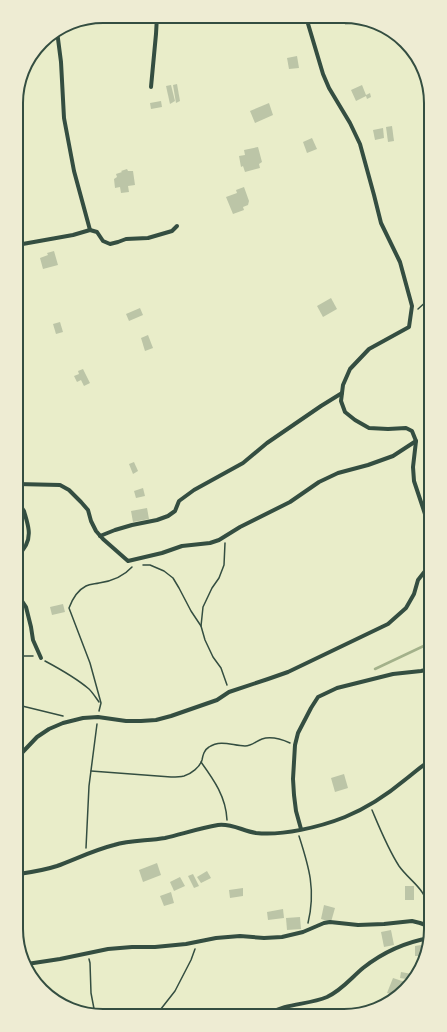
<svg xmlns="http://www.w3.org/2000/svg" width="447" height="1032" font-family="'PT Sans',sans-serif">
<rect width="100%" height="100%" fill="#e9edc9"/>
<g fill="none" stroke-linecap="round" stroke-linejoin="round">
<polyline stroke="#a3b18a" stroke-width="2.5" points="375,669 430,643"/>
</g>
<g fill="#bcc5a7">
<polygon points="359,18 360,23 345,25 344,20"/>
<polygon points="297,56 299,68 289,69 287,58"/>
<polygon points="177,84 180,101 176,103 173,85"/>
<polygon points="171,85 175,101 170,104 166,86"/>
<polygon points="362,85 366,95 370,93 371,97 367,99 366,96 356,101 351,90"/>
<polygon points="161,101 162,107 151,109 150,103"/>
<polygon points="269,103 273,115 255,123 250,111"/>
<polygon points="392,126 394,141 388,142 386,127"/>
<polygon points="383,128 384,138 375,140 373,130"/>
<polygon points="312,138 317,149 307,153 303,142"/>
<polygon points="258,147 262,162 259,164 260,168 245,172 243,166 241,167 239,156 245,155 244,150"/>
<polygon points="127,169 128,171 133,171 135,185 128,186 129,192 121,193 120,187 115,188 114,179 117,177 116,174 122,172 121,171"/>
<polygon points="244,187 249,201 248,205 243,207 244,210 233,214 226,197 237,193 236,190"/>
<polygon points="54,251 58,265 43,269 40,258 48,255 47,253"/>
<polygon points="331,298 337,309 323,317 317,306"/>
<polygon points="140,308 143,315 129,321 126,314"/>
<polygon points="60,322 63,332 56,334 53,324"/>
<polygon points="148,335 153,348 145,351 141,338"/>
<polygon points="83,369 90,383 84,386 81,380 77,382 74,376 79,374 78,371"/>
<polygon points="134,462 138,471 133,474 129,464"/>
<polygon points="143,488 145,496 136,498 134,491"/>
<polygon points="147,508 149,519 133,522 131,511"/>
<polygon points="63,604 65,612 52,615 50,607"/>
<polygon points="344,774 348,788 335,792 331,778"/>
<polygon points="157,863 161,875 143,882 139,870"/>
<polygon points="207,871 211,878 201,883 197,877"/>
<polygon points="193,874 199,886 194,888 188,876"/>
<polygon points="180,877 185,886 174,891 170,882"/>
<rect x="405" y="886" width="9" height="14"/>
<polygon points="243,888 243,896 230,898 229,890"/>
<polygon points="171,892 174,903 164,906 160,896"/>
<polygon points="324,905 335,908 331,922 321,919"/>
<polygon points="283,909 284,918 268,920 267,912"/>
<polygon points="300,917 301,929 287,930 286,918"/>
<polygon points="391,930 394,945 384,947 381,932"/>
<polygon points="421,945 422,956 415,956 415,946"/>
<polygon points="401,972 412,974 412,980 400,978"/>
<polygon points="393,978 405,982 401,991 395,995 387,993"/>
</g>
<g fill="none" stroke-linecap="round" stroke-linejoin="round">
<g stroke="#344e41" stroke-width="1.5">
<polyline points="418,309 429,299"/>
<polyline points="143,565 150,565 164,571 173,578 179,588 191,611 201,626 205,640 213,657 221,668 227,685"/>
<polyline points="201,626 203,607 212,588 219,578 224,565 225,543"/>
<polyline points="18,656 33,656"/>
<path d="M45,661c15,8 31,17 44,28 4,4 7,9 10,13"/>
<polyline points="18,705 63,716"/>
<path d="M99,711l2,-8 -11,-40 -21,-55c3,-8 9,-18 17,-22 4,-2 9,-2 13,-3 14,-2 24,-6 33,-16"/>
<path d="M201,762c13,18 25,35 26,58"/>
<path d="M91,771l80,6c4,0 9,0 13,-1 7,-2 16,-9 18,-16 1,-5 2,-10 7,-13 12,-8 24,-1 36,-1 7,0 11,-5 17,-7 9,-3 19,0 28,4"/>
<path d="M372,810c8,19 16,39 27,56 7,10 17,17 23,26 6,8 6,18 9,27"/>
<path d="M299,836c10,31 17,54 9,87"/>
<polyline points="86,848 89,786 97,724"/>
<polyline points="89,959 90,963 91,993 95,1014"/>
<polyline points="157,1014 175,991 191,960 195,949"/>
</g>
<g stroke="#344e41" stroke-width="4">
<polyline points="306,17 323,74 329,88 350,123 360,144 374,195 381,223 400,262 412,306 409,327 369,349 350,369 343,385 341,401 345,412 355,420 369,428 388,429 406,428 412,431 416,441 413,467 414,481 425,514 429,522"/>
<polyline points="57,31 61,62 64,118 74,171 90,230"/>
<polyline points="151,87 156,34 157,16"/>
<polyline points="17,245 73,235 90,230 97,232 103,241 110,244 118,242 126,239 148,238 172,231 177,226"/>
<polyline points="17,484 60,485 69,490 81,502 88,510 91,521 96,531 103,539 128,561 162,553 182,546 210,543 219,540 240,527 290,502 319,482 338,473 368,465 393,456 416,441"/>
<path d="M18,506l4,2 2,3c3,11 8,23 2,34 -3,5 -7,9 -8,14"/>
<polyline points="100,536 115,530 132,525 157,520 168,516 175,511 179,501 194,490 243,463 267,443 321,406 342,393"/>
<polyline points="18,595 26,607 31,627 33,640 41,658"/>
<polyline points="18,757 37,737 49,729 63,723 83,718 98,717 126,721 141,721 156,720 171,716 217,700 229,692 268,679 288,672 388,624 406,608 414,594 418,580 429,566 430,564"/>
<polyline points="301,829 296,811 294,795 293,779 295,745 298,733 311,708 318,697 337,688 393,674 421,671 430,669"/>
<path d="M19,874c13,-2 26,-4 38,-8 19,-7 37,-16 57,-21 16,-5 34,-4 51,-7 17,-4 35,-10 53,-13 13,-2 25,6 38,8 26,3 64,-6 89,-16 22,-9 43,-23 61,-38 8,-6 15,-13 24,-18"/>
<polyline points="27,964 60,959 108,949 132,947 155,947 186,944 216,938 240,936 264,938 282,937 303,932 324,923 330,922 358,925 384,924 412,921 420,923 431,927"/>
<path d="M269,1014c17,-11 39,-9 58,-17 15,-7 24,-19 36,-29 19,-15 43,-26 67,-30"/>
</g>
</g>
<path d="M0 0H447V1032H0ZM103 23H344A80 80 0 0 1 424 103V929A80 80 0 0 1 344 1009H103A80 80 0 0 1 23 929V103A80 80 0 0 1 103 23Z" fill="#eeecd3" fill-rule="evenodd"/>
<path fill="none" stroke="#344e41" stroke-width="2" d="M103 23H344A80 80 0 0 1 424 103V929A80 80 0 0 1 344 1009H103A80 80 0 0 1 23 929V103A80 80 0 0 1 103 23Z"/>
</svg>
